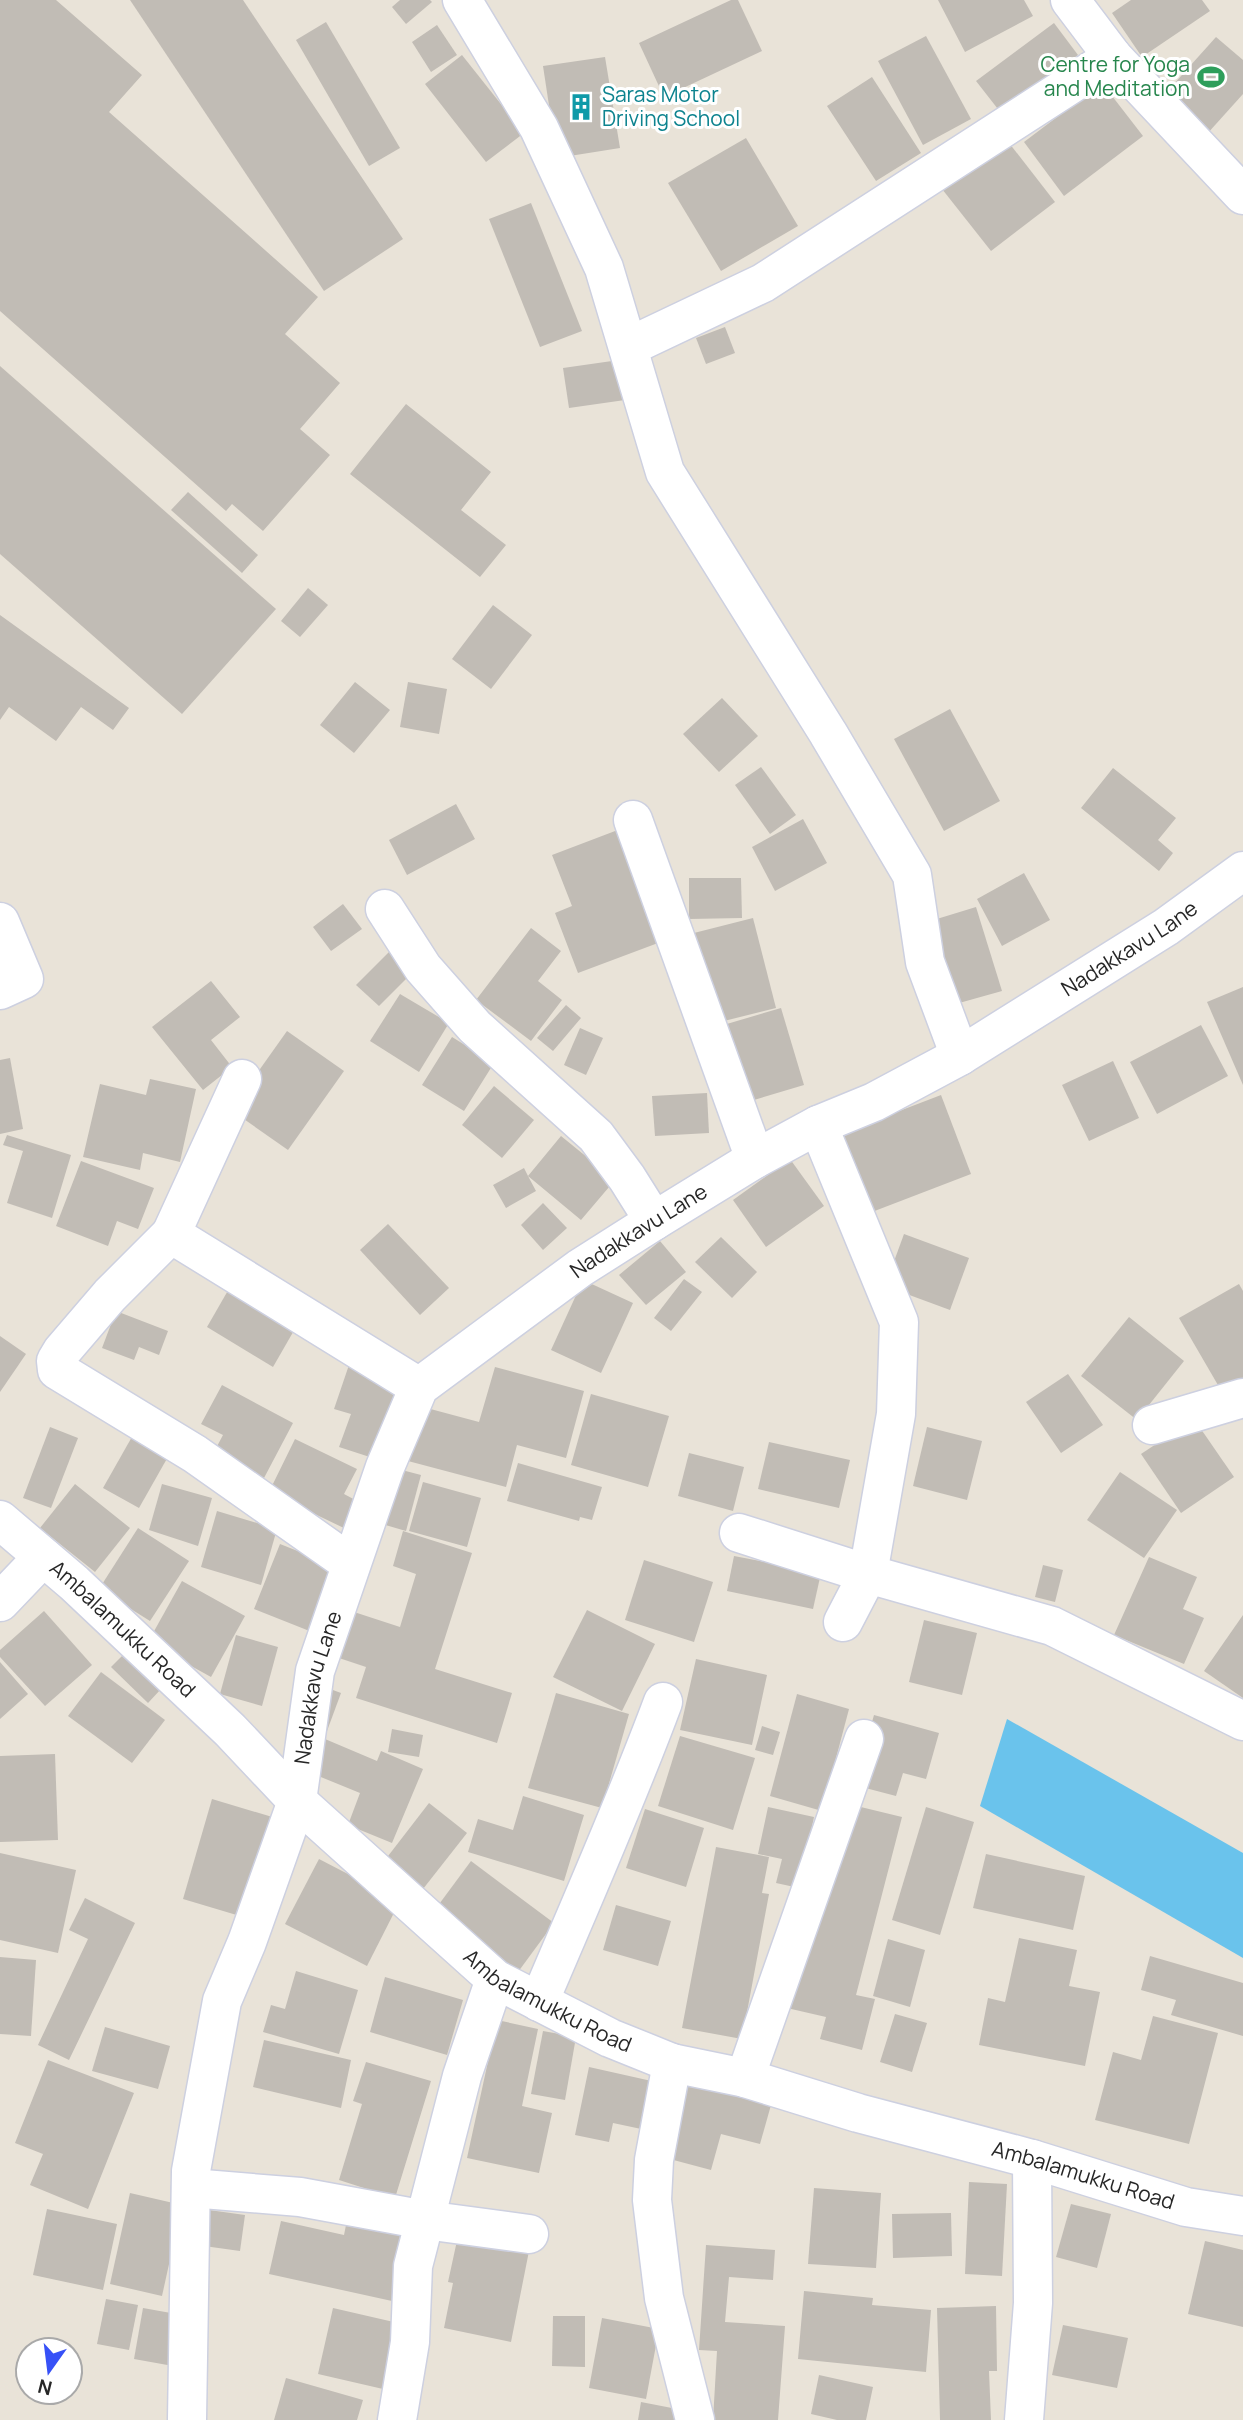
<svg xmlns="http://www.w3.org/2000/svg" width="1243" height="2420" font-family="Manrope,sans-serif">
<rect width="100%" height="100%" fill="#e9e3d8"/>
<polygon fill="#6ac3ec" points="1007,1719 1243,1853 1243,1958 980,1806"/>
<g fill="#c1bcb5">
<polygon points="0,0 56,0 142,75 109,112 318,297 285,334 340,383 300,429 330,455 263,531 232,504 226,511 0,311"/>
<polygon points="130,0 243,0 403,239 324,291"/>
<polygon points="400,0 430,0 432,2 406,24 392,7"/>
<polygon points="731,0 738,0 762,51 664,97 639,43"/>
<polygon points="938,0 1024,0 1033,16 965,52"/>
<polygon points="1131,0 1202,0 1210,11 1142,57 1112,13"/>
<polygon points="326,22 400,148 369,166 296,40"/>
<polygon points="1054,23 1078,55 1001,113 976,81"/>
<polygon points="437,25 457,55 431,72 412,42"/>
<polygon points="926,36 971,119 923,145 878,61"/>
<polygon points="1216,37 1243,60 1243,94 1207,134 1164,95"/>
<polygon points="462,55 524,133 486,162 425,84"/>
<polygon points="605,57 620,148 557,158 543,66"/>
<polygon points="872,77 921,153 876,181 827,106"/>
<polygon points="1102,83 1143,136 1064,196 1024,142"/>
<polygon points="746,138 798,226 721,271 668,183"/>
<polygon points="1006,139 1055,202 991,251 942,189"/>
<polygon points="531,203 582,331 540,347 489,219"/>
<polygon points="725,327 735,353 706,364 696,338"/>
<polygon points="619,360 625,400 569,408 563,368"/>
<polygon points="0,366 276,609 182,714 0,554"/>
<polygon points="406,404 491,472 461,510 506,545 480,577 350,474"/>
<polygon points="188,492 258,555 242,573 171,510"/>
<polygon points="308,588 328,605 300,637 281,621"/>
<polygon points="493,605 532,635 491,689 452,659"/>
<polygon points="0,615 129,708 113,730 81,707 56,741 9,707 0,720"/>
<polygon points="355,682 390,710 354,753 320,725"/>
<polygon points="408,682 447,689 439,734 400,727"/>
<polygon points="722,698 758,736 719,772 683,734"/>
<polygon points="950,709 1000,801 944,831 894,739"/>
<polygon points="761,767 796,815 770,834 735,785"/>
<polygon points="1113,768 1176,818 1158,840 1173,853 1159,871 1081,808"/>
<polygon points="456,804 475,839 407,875 389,840"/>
<polygon points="803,819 827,863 775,891 752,847"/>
<polygon points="623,828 666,940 578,973 555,913 572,906 552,855"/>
<polygon points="1024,873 1050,920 1002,946 977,899"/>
<polygon points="689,878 741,878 742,918 689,919"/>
<polygon points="343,904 362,929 331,951 313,927"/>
<polygon points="976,907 1002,991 952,1005 927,922"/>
<polygon points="753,918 776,1008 712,1024 690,934"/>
<polygon points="531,928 561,951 538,981 562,1000 531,1041 476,1000"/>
<polygon points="391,950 413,972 379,1006 356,985"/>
<polygon points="211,981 240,1017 211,1040 232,1067 203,1090 152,1027"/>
<polygon points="1243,987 1243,1085 1207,1002"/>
<polygon points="400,994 449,1023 419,1072 370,1041"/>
<polygon points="566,1005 581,1018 553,1051 537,1038"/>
<polygon points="781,1008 804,1085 744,1103 720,1026"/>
<polygon points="1201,1025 1228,1076 1157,1114 1130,1062"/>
<polygon points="580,1028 603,1038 586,1075 564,1065"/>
<polygon points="287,1031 344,1071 288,1150 231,1110"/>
<polygon points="452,1037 494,1063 464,1111 422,1085"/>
<polygon points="10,1058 23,1129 0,1134 0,1060"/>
<polygon points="1113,1061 1139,1118 1089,1141 1062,1085"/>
<polygon points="150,1079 196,1089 180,1162 143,1153 140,1170 83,1157 100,1084 146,1095"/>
<polygon points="494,1086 534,1120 502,1158 462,1125"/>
<polygon points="707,1093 709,1133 655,1136 652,1096"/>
<polygon points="941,1095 971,1174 872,1212 842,1133"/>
<polygon points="7,1135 71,1155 52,1218 7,1203 23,1151 3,1145"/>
<polygon points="561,1136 615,1180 581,1220 528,1176 536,1191 506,1208 493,1185 524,1168 528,1176"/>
<polygon points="790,1159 824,1206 766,1247 733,1200"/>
<polygon points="81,1161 154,1188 138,1229 117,1221 108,1246 56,1226"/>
<polygon points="543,1203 567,1228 543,1250 521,1225"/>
<polygon points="388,1224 449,1288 420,1315 360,1250"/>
<polygon points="904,1234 969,1258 950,1310 885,1286"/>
<polygon points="721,1237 757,1272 732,1298 695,1262"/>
<polygon points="660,1241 686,1272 646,1305 619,1275"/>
<polygon points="684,1279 702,1292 671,1331 654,1318"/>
<polygon points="583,1280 633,1303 601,1373 551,1350"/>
<polygon points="1239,1284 1243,1291 1243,1381 1222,1392 1179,1318"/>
<polygon points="230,1287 296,1327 273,1367 207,1327"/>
<polygon points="116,1311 168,1331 159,1355 139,1347 134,1360 102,1348"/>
<polygon points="1129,1317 1184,1361 1137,1420 1081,1376"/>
<polygon points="0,1336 26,1354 0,1392"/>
<polygon points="350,1362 406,1382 379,1460 339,1447 351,1414 334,1409"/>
<polygon points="495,1367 584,1391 566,1458 517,1445 506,1487 408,1461 423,1407 479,1422"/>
<polygon points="1068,1374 1103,1425 1061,1453 1026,1402"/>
<polygon points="222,1385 293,1423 264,1478 214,1452 223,1435 201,1424"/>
<polygon points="591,1394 669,1416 648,1487 571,1465"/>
<polygon points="1194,1419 1234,1477 1181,1513 1141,1454"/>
<polygon points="50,1427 78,1438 51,1508 23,1498"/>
<polygon points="927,1427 982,1441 967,1500 913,1486"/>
<polygon points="133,1435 169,1455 139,1508 103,1488"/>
<polygon points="295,1439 357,1469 344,1494 361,1503 348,1530 269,1492"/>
<polygon points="769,1442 850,1460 839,1508 758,1489"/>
<polygon points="689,1453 744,1467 733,1511 678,1496"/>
<polygon points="518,1463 602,1487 592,1520 580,1517 579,1521 507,1501"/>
<polygon points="398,1469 421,1475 406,1531 382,1524"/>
<polygon points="1120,1472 1177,1510 1144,1558 1087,1520"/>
<polygon points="423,1482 481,1498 467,1547 409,1531"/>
<polygon points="75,1484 130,1528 95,1572 40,1528"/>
<polygon points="162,1484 212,1498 198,1546 149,1530"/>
<polygon points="217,1511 277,1529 261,1585 201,1567"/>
<polygon points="138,1528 189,1561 150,1621 99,1589"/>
<polygon points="403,1531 472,1553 435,1669 512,1693 497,1743 356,1698 366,1667 336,1657 351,1611 400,1627 416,1574 393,1566"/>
<polygon points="280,1544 338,1567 312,1632 254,1609"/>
<polygon points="734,1556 821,1573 813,1609 727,1591"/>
<polygon points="1149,1557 1197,1577 1183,1609 1204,1618 1184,1664 1114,1635"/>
<polygon points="644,1560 713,1582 694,1642 625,1620"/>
<polygon points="1043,1565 1063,1570 1055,1602 1035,1597"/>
<polygon points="182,1581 245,1616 211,1677 148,1642"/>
<polygon points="587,1610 655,1644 622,1711 553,1677"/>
<polygon points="44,1611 92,1665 45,1706 0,1657 0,1650"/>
<polygon points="1243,1615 1243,1698 1204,1671"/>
<polygon points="924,1620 977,1633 962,1695 909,1682"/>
<polygon points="236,1635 278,1647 262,1706 220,1694"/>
<polygon points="124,1654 161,1689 148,1703 111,1667"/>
<polygon points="696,1659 767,1675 752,1745 680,1730"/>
<polygon points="0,1662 28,1694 0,1719"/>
<polygon points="101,1672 165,1720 132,1763 68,1716"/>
<polygon points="322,1686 341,1693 327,1731 308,1723"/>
<polygon points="556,1693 629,1714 602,1808 528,1788"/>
<polygon points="797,1694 849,1709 822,1811 770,1796"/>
<polygon points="874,1715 939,1733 926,1779 903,1773 896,1796 854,1785"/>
<polygon points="762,1726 780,1732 773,1755 755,1750"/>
<polygon points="392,1729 423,1735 419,1757 388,1752"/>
<polygon points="680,1736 755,1758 733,1830 658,1806"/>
<polygon points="325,1739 377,1761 381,1751 423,1769 392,1843 348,1825 360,1793 311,1773"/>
<polygon points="55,1754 58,1840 0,1842 0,1756"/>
<polygon points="523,1796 584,1815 564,1881 468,1852 478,1819 513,1830"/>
<polygon points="212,1799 279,1819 250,1919 183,1899"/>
<polygon points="836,1801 902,1817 856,1995 875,1999 862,2050 820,2039 826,2017 787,2008"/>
<polygon points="429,1803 467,1833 423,1889 385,1860"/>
<polygon points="768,1807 814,1817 799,1888 776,1883 782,1859 758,1854"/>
<polygon points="926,1807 974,1822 940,1935 892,1920"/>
<polygon points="645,1809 704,1828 686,1887 626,1868"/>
<polygon points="716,1847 769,1857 762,1893 769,1894 742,2039 682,2028"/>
<polygon points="0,1853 76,1870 58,1953 0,1940"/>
<polygon points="986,1854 1085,1876 1073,1930 973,1908"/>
<polygon points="319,1859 400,1901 367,1966 285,1924"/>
<polygon points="471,1861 554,1923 518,1972 434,1911"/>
<polygon points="85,1898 135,1923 69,2060 38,2045 88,1939 69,1930"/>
<polygon points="616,1905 671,1921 658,1966 603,1950"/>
<polygon points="1019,1938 1077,1950 1069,1986 1100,1992 1085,2066 979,2045 988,1998 1005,2002"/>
<polygon points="888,1939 925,1950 910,2007 873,1996"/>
<polygon points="1150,1956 1243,1983 1243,2036 1171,2015 1176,2000 1141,1990"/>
<polygon points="0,1957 36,1960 31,2036 0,2034"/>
<polygon points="296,1971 358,1990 339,2054 263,2032 271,2005 285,2009"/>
<polygon points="385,1977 463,2000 447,2055 370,2032"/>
<polygon points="895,2014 927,2023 912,2072 880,2062"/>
<polygon points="1153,2016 1218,2033 1189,2144 1095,2120 1113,2052 1141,2060"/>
<polygon points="497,2020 538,2029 522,2106 552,2113 539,2173 467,2158"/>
<polygon points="105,2027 170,2046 158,2089 92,2071"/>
<polygon points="543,2031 576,2037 565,2100 531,2094"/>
<polygon points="264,2040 351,2060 341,2108 253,2087"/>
<polygon points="48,2060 134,2093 88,2209 30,2185 43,2154 15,2143"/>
<polygon points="366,2062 431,2081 395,2198 339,2180 362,2104 353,2101"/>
<polygon points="589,2067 656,2082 646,2130 613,2123 609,2142 575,2135"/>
<polygon points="687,2082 771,2105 760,2144 721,2134 711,2170 666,2158"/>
<polygon points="969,2182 1007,2184 1002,2276 965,2274"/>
<polygon points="814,2188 881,2193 876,2268 808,2264"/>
<polygon points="130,2193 182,2205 162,2296 110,2284"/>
<polygon points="1071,2204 1111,2214 1097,2268 1056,2257"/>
<polygon points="47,2209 117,2224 103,2290 33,2275"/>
<polygon points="209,2210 245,2215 240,2251 204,2246"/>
<polygon points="951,2213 952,2256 893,2258 892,2214"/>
<polygon points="348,2215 408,2229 392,2301 269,2274 281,2221 344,2235"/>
<polygon points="458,2236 529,2251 511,2342 444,2328 453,2283 448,2282"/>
<polygon points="1205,2241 1243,2250 1243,2327 1188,2314"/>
<polygon points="706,2245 775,2250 773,2280 729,2277 725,2322 785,2326 778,2420 713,2420 717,2351 699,2350"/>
<polygon points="804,2291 873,2298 872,2305 931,2310 926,2372 798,2359"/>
<polygon points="106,2299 138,2305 129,2350 97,2344"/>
<polygon points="996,2306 997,2371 989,2371 991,2420 940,2420 937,2308"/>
<polygon points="143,2308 182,2315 173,2366 134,2359"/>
<polygon points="333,2308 398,2323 383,2389 318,2374"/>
<polygon points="553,2316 585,2316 585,2367 552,2366"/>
<polygon points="602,2318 659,2329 646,2399 589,2388"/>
<polygon points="1063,2325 1128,2338 1117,2388 1052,2375"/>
<polygon points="819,2375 873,2387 866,2420 837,2420 811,2414"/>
<polygon points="286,2378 363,2400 357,2420 274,2420"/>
<polygon points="641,2402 677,2409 675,2420 638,2420"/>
</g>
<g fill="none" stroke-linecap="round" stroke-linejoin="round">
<defs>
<g id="minor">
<polyline points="462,0 539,128 604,268 665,472 828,733 912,875 925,962 960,1056"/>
<polyline points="1070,0 1113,57 1243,195"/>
<polyline points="628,347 763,283 1113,57"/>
<polyline points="633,820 755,1159"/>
<polyline points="385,909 423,968 475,1027 596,1136 627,1178 654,1221"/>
<polyline points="0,922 24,979 0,990"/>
<polyline points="242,1079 171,1234 419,1387"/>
<polyline points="818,1125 899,1322 896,1414 868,1574 843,1622"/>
<polyline points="171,1234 110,1295 62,1351 56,1361 57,1370 195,1454 351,1564"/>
<polyline points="1152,1425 1243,1398"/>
<path id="s1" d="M0,1520l74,63 156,147 67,71 198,178 115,59 62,25 73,15 113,35 174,46 154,48 57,9"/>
<polyline points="739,1533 868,1574 1052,1626 1243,1721"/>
<polyline points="0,1602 43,1557"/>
<path d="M539,2002c42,-99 86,-198 124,-300"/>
<polyline points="672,2063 654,2160 652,2200 664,2298 695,2420"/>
<polyline points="745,2078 864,1739"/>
<polyline points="191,2188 300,2197 425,2220 529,2234"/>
<path id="s2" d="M187,2420l4,-249 31,-170 25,-59 50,-141 18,-130 70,-204 34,-80 161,-119 74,-47 101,-62 63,-34 56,-23 86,-46 206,-129 77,-56"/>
<polyline points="397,2420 410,2342 413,2266 462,2076 495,1979"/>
<polyline points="1024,2420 1033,2303 1032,2159"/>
</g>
</defs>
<use href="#minor" stroke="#cdd0e0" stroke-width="41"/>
<use href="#minor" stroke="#fff" stroke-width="38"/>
</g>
<defs>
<symbol id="stadium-bare" viewBox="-9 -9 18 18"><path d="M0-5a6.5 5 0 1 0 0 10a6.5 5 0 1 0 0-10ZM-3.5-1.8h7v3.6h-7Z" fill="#2e9e5b" stroke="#fff" stroke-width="2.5" paint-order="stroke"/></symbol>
<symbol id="building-bare" viewBox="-9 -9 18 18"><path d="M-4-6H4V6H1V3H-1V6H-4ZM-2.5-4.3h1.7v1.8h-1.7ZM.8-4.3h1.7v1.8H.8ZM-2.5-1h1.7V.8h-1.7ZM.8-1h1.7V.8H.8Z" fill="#0f9aa8" stroke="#fff" stroke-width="2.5" paint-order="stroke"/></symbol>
</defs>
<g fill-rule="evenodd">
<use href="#stadium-bare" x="1192" y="58" width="38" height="38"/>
<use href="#building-bare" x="562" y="88" width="38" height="38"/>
</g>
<g text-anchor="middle" stroke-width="6" stroke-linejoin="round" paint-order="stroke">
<g font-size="21" fill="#27864d" stroke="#fff" text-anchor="end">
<text x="1190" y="72">Centre for Yoga<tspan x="1190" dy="24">and Meditation</tspan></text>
</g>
<g font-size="21" fill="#0d838f" stroke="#fff" text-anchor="start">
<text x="602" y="102">Saras Motor<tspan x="602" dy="24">Driving School</tspan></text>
</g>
<g font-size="21" fill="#272727" stroke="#fff">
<text dy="7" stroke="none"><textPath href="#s2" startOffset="1906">Nadakkavu Lane</textPath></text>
<text dy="7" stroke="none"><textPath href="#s2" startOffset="1339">Nadakkavu Lane</textPath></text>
<text dy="7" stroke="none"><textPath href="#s1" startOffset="164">Ambalamukku Road</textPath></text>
<text dy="7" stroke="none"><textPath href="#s2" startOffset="751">Nadakkavu Lane</textPath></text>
<text dy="7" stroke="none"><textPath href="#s1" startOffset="732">Ambalamukku Road</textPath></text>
<text dy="7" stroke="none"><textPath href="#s1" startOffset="1298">Ambalamukku Road</textPath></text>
</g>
</g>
<g transform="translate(49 2371) rotate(194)"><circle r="33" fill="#ffffff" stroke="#a9a9a9" stroke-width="2"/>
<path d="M0-5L12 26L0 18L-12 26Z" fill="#3751f7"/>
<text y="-10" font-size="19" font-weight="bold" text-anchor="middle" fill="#272727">N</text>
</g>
</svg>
